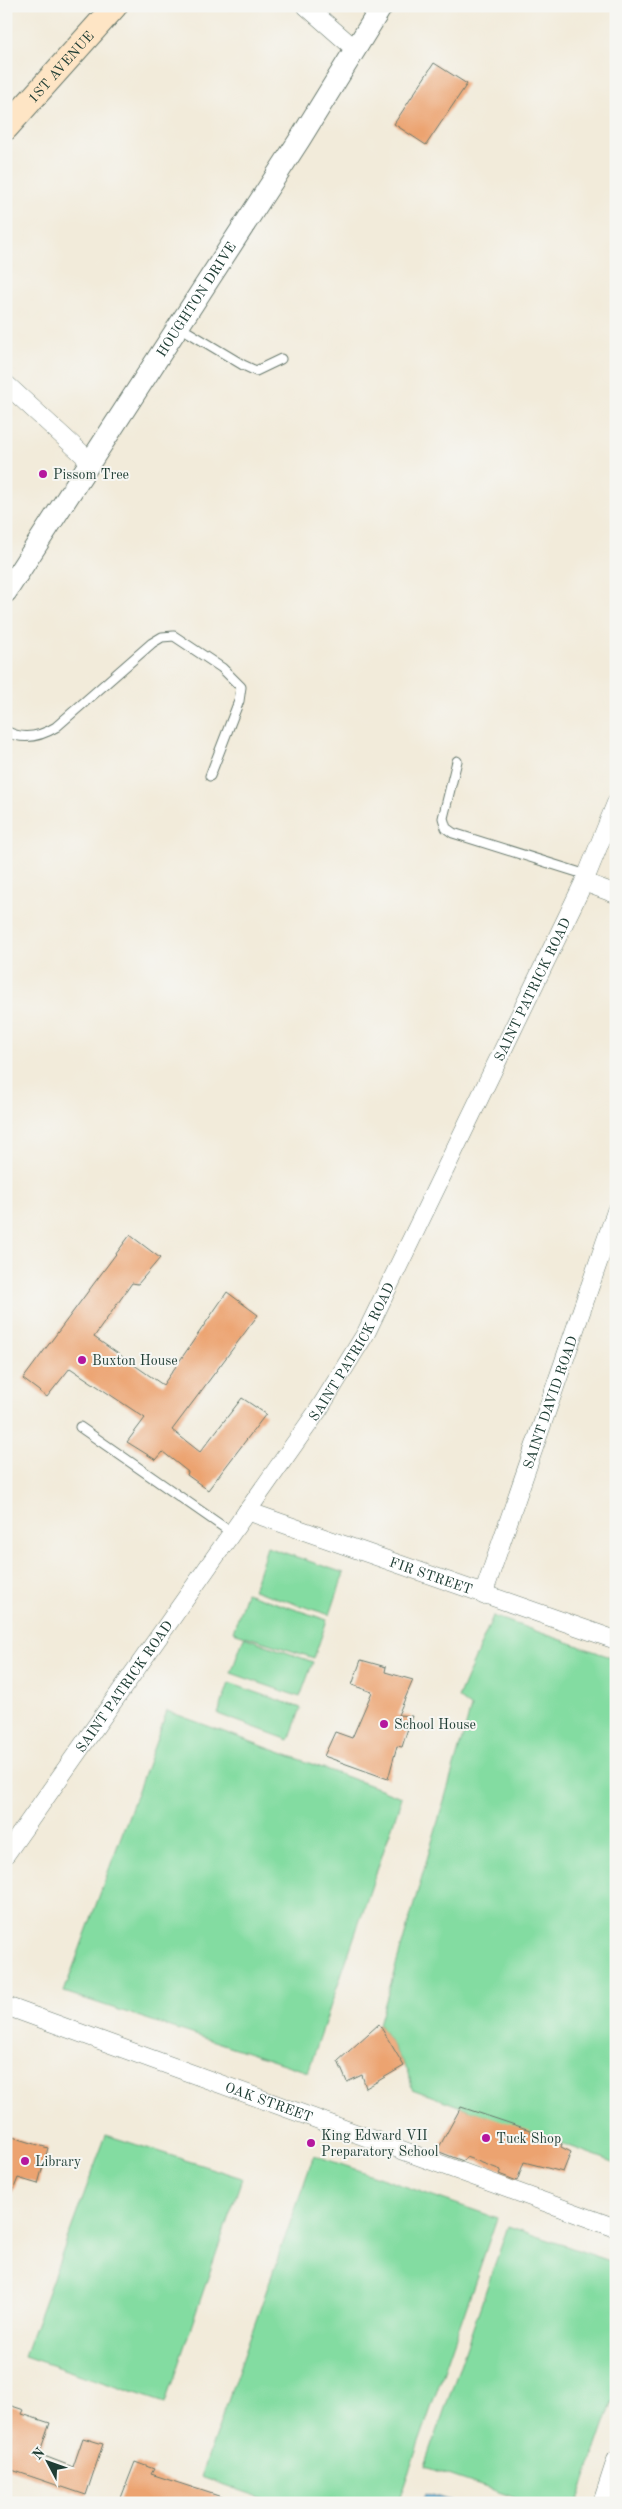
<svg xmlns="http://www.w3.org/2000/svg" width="622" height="2509" font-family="'Old Standard TT',serif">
<rect width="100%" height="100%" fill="#f6f6f2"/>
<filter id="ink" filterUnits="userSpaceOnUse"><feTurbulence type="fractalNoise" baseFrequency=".02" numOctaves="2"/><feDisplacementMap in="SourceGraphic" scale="10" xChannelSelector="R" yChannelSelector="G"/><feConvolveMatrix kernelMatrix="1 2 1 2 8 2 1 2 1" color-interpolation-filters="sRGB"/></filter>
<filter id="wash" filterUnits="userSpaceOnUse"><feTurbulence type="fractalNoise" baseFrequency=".0096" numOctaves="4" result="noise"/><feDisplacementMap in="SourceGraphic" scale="20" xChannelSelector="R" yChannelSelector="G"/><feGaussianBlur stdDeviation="1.12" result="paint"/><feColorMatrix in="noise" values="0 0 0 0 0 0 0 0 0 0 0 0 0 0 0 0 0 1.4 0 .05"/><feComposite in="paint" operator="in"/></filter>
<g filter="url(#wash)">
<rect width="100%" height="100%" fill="#f2ebda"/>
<g fill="#83dca1" stroke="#518c6a">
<polygon points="267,1547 344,1573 330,1615 253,1590"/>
<polygon points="246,1593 327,1620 314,1658 233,1632"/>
<polygon points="493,1616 616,1659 616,2163 412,2089 409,2073 379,2024 471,1708 458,1698"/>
<polygon points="244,1637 313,1662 300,1697 231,1673"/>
<polygon points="229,1683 301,1708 289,1740 218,1714"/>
<polygon points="167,1711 402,1797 308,2072 64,1992"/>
<polygon points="106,2135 242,2178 165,2403 24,2356"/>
<polygon points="314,2155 497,2218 398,2503 277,2503 201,2477"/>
<polygon points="508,2226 616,2263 616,2391 577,2503 531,2503 425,2467"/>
</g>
<polygon fill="#54a4ce" stroke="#3a7081" points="426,2493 457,2503 422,2503"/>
<g id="blocks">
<g fill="#eca370">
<polygon points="434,63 467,84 426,145 394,124"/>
<polygon points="130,1235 160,1258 138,1284 132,1283 94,1337 163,1385 227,1292 258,1315 172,1430 200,1452 242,1398 266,1414 208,1490 187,1475 188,1472 163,1452 156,1460 127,1442 145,1418 70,1368 47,1397 23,1379"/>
<polygon points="361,1660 386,1667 385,1672 413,1680 398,1715 412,1716 402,1747 397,1746 388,1779 324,1756 335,1732 352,1738 372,1692 352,1685"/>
<polygon points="379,2024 404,2066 366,2088 362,2075 347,2082 338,2061"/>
<polygon points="461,2107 530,2130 530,2132 562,2144 561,2147 571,2152 563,2172 524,2162 517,2181 499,2174 501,2170 466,2157 463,2161 437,2151"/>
<polygon points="6,2135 48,2148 38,2184 18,2178 7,2206"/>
<polygon points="6,2404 24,2410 22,2414 50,2423 39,2454 73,2467 83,2438 103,2444 86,2495 6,2468"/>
<polygon points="135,2462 154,2469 151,2474 231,2500 230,2503 119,2503"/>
</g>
</g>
</g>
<g filter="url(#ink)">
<use href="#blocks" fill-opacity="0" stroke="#697a6e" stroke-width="1"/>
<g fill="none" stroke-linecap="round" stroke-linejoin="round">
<defs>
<g id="service">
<polyline points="178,326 243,365 256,371 281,359"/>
<path d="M6,731c17,10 35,5 50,-4l96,-84 10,-6 12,-1 48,32 19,19 -2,14 -29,75"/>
<polyline points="457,761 443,818 446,828 453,833 587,875"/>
<polyline points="80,1427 232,1533"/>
</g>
<g id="minor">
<polyline points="306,6 355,49"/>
<polyline points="6,384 90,461"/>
<polyline points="584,882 616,894"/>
<path id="s1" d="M247,1511l369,129"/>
<path id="s2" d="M483,1595l133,-384"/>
<path id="s3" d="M6,1854l313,-445 47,-76 218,-451 32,-79"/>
<path id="s4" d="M6,2006l610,222"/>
<polyline points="602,2503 616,2460"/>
</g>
<g id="tertiary">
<path id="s5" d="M6,592l294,-453 82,-133"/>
</g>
<g id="secondary">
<path id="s6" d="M6,128l109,-122"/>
</g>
</defs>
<use href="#service" stroke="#697a6e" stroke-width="11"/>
<use href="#minor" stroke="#697a6e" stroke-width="19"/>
<use href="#tertiary" stroke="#697a6e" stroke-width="23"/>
<use href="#secondary" stroke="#697a6e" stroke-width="26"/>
<use href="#service" stroke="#fff" stroke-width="9"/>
<use href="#minor" stroke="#fff" stroke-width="18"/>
<use href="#tertiary" stroke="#fff" stroke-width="21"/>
<use href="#secondary" stroke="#fee5c5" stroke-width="24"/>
</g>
</g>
<g fill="#b5179e" stroke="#f6f6f2" stroke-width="2">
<circle cx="43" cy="474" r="5"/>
<circle cx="82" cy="1360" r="5"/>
<circle cx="384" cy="1724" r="5"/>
<circle cx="486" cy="2138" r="5"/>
<circle cx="311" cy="2143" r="5"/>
<circle cx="25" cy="2161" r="5"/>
</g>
<g text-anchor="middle" stroke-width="4" stroke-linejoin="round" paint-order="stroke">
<g font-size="14" fill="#1f3d34" stroke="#f6f6f2">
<text dy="5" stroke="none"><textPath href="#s6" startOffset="82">1ST AVENUE</textPath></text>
<text dy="5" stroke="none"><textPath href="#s5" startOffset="349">HOUGHTON DRIVE</textPath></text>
<text dy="5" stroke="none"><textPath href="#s3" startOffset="1015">SAINT PATRICK ROAD</textPath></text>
<text dy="5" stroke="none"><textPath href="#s3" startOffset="610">SAINT PATRICK ROAD</textPath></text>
<text dy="5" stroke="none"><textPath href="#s2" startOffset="204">SAINT DAVID ROAD</textPath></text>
<text dy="5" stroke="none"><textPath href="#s1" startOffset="195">FIR STREET</textPath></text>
<text dy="5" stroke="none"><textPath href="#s3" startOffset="205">SAINT PATRICK ROAD</textPath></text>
<text dy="5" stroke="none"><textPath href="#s4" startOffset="280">OAK STREET</textPath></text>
</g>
<g font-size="14" fill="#1f3d34" stroke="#f6f6f2" text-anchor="start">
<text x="53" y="479">Pissom Tree</text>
<text x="92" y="1365">Buxton House</text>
<text x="394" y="1729">School House</text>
<text x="321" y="2140">King Edward VII<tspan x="321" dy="16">Preparatory School</tspan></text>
<text x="496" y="2143">Tuck Shop</text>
<text x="35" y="2166">Library</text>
</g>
</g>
<rect width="622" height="2509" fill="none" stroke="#f6f6f2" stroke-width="25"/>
<g transform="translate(48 2462) rotate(311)" stroke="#f6f6f2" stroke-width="4" paint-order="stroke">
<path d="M0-4L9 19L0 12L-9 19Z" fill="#1f3d34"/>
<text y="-8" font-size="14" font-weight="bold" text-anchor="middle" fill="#1f3d34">N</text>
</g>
</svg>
